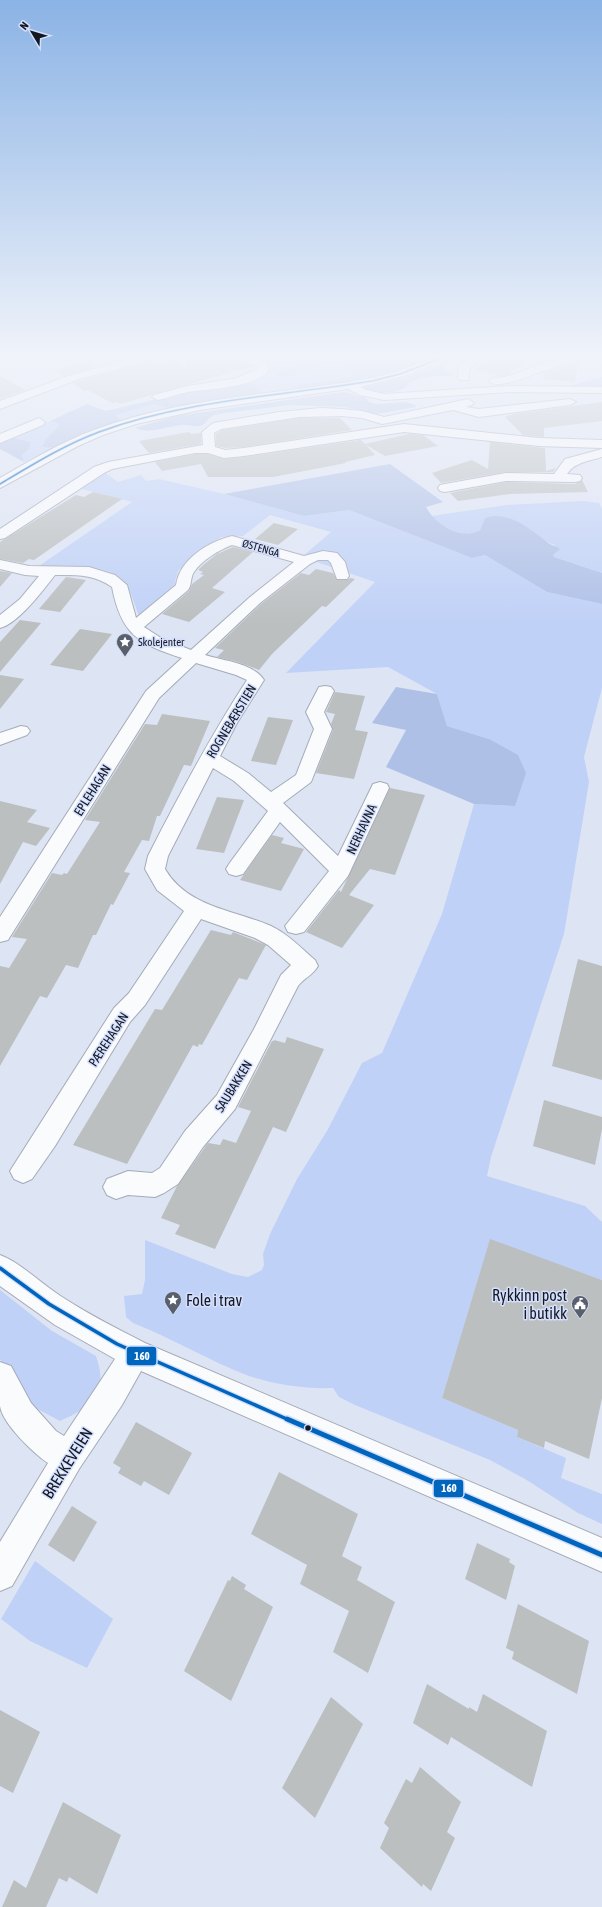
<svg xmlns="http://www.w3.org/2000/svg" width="602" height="1907" font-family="'Asap Condensed',sans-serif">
<rect width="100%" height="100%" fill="#dde4f4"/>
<g fill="#c0d1f7">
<polygon points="264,359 302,359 292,366 276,373 298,375 311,369 342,361 347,363 343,372 356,376 297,385 293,386 297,390 247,398 264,392 247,380 257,378 271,369 270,366"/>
<polygon points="154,404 169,409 121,421 115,415"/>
<polygon points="50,421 59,424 59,426 42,444 50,448 60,445 24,462 22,455 29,449 31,442 10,437"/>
<path d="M104,472l14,10 23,-7 5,6 13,-2 65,15 80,22 45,-6 123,48 13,-3 62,37 55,12v84l-18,69 5,25 -25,152 -73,223 -4,19 98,30 17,16v58l-112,-40 -48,158 76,32 -1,7 49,21 -5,20 41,16v30l-24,-11 -53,-34 -35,-19 -135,-55 -16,-8 -6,-9c-28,1 -56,-3 -84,-12 -40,-15 -77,-38 -116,-53l-7,-6 -2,-21 18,-2 3,-14v-40l87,34 16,3 14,-7 2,-5 -1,-11 7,-20 27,-55 30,-48 35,-68 20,-10 60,-139 32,-110 41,2 -26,-67 -42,-13 -10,-32 -49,-27 -102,6 89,-91 -73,-25 29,-25 -61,-17 -27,21 -22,1 -43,34 -4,14 -35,31c-4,-11 -8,-25 -15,-34 -16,-21 -64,-15 -88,-14l96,-66 -54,-14z"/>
<path d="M582,501l17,2 3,6v64l-48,-16 -2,-2 3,-10c-24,-7 -41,-36 -70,-27l-5,12c-17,10 -37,-3 -49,-14l76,-11z"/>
<path d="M0,1290l52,41 44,25c13,37 -4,51 -36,65l-28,-15 -32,-47z"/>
<polygon points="35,1561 113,1619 87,1668 30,1641 1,1619"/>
</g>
<g fill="#afc0e7">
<path d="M302,359h127c-38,16 -90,29 -132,31l-4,-2v-2l63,-10 -13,-4 3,-9 -4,-2c-17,2 -53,20 -66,15v-3l16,-7z"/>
<path d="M445,363l-1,5 9,8c-13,0 -30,0 -43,6 -3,2 -1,2 -4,5 -11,8 -31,6 -43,3l2,-3 39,-9z"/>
<polygon points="602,377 602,387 564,387"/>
<polygon points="247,380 264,392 258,395 169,409 154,404 116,415 121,421 88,432 60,445 50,448 42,446 46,439 59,426 59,424 50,421 87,404 106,411 195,390"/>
<path d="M344,392l22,6 3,4 7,2 30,-2 9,3 1,2 -39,7 -32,-7 -54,-2 -66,8 -11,2c-6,3 -9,11 -15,11 -6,1 -12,-2 -18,-1 -17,2 -30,9 -46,3l41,-12z"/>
<polygon points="10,437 31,442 29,449 22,455 24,462 0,449 0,442"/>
<path d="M390,464l53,38 -17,5c9,17 35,34 54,23l5,-12c24,-8 44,11 62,24 3,3 9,4 13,7l-7,6 1,2 48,16v31l-55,-12 -62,-37 -13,3 -123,-48 -45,6 -80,-22z"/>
<polygon points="396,687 437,694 447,726 489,739 518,755 526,773 515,806 474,804 386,767 406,730 372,723"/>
</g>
<g fill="#bcbfc0">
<polygon points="189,359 241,360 253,366 120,404 117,402 112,403 88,390 84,391 73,383 147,362 149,360 160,365 174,361 185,367"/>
<polygon points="493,359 528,359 508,375 500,376 474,369"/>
<polygon points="87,362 94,367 63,376 55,370"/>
<polygon points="578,362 575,382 543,379 544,372"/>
<polygon points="0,376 25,390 0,399"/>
<polygon points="602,402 602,421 544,428 544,437 523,435 505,417 514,414"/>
<polygon points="300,418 340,418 352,430 244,447 225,448 216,446 216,434 222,430"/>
<polygon points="189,432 191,434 201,433 201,444 149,453 139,441"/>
<polygon points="409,434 423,435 438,446 385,456 366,445 375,455 345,462 346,463 273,477 208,477 201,464 162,471 155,462 195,454 208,454 224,459 244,457 361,440 365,444"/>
<polygon points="490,442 545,448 546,471 556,468 553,472 506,472 441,483 432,473 472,460 488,469"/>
<polygon points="582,480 588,492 510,494 458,501 450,493 506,482 575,484"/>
<polygon points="93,492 122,499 34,560 29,559 23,563 0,559 0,542 76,495 84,497"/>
<polygon points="274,523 298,529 278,545 255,539"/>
<polygon points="233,547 253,552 212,588 225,592 189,622 162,614 189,591 192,584 204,575 200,574 203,572 198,570 203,565 217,554"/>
<polygon points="316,569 333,573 337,580 347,580 350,578 355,579 326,607 322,606 272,654 259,670 238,662 217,657 224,650 215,648 261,604 301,573 309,575"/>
<polygon points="0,571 12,573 0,587"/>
<polygon points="66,577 86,580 60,612 39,609"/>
<polygon points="20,620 41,623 0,672 0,642"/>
<polygon points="80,629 112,634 83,671 50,665"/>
<polygon points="0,675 24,679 0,709"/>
<polygon points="335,692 365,696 355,730 368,732 354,779 316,773 333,730 331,724 335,714 326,712"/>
<polygon points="162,714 210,721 191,766 184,765 183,767 160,816 157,816 149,841 142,840 124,872 130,873 113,905 111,904 96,935 93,935 78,968 66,965 47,998 40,996 0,1066 0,966 9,968 27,939 12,937 52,873 62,875 64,873 67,874 100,822 85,820 145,724 157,725"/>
<polygon points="268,717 293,720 276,765 251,761"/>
<polygon points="390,788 425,795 395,875 370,869 349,895 374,905 342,948 306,932 339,890 341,892"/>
<polygon points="217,797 244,800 224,853 196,849"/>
<polygon points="0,801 37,810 27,822 50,828 36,846 23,842 0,884"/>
<polygon points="272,835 284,838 281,843 304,849 281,891 240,880"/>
<polygon points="211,930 231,935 233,932 266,945 247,980 239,978 202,1045 199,1044 198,1047 193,1045 127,1164 73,1145 155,1009 162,1010"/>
<polygon points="578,959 602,966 602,1080 552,1066"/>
<polygon points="287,1037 324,1049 286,1132 273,1127 215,1249 175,1234 180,1225 161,1218 177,1186 208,1143 220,1145 223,1139 236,1143 251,1111 238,1107 272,1041 274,1041 274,1040 285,1043"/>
<polygon points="544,1100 602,1117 602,1129 595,1165 533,1146"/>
<polygon points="490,1239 602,1280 602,1398 589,1459 545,1441 544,1448 517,1437 518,1430 442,1398"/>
<polygon points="136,1422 192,1453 169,1495 144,1481 141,1486 118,1473 121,1468 113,1463"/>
<polygon points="279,1472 358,1514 342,1556 362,1567 357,1580 395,1602 368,1673 333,1652 349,1611 300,1584 307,1565 251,1534"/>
<polygon points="72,1506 97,1522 74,1562 48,1545"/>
<polygon points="477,1543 510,1559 509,1562 515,1566 506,1600 465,1579"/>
<polygon points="232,1576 246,1585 244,1589 273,1607 231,1701 184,1671 228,1580 230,1581"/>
<polygon points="518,1604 589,1641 577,1694 512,1659 514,1652 506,1648"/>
<polygon points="427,1684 469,1709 469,1707 477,1712 483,1694 547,1731 532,1787 451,1737 448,1745 413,1723"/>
<polygon points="331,1697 363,1724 315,1818 282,1788"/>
<polygon points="0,1710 40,1732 13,1793 0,1786"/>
<polygon points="420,1767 461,1802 447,1832 455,1838 431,1891 423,1884 422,1887 380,1848 389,1828 384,1823 406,1779 412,1783"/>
<polygon points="63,1802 121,1835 97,1894 69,1877 67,1882 59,1878 46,1907 2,1907 14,1880 26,1888"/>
</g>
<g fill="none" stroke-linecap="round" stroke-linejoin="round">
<defs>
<g id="minor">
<polygon points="132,359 148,359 147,361 79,379 0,409 0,401 71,375"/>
<path d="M242,359h14l10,3 3,8c-15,19 -59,18 -81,22 -10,2 -20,6 -30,8l-6,-3 2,-2 34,-9 49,-8 20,-9v-3l-14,-5z"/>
<path d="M430,359h14l-1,2 -39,15 -44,11 7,3 17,4 127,-8 91,1v6l-91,-1 -127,8 -24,-5 -12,-6 -148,21 -64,14 -33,11 -25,11 -78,42v-10c30,-17 61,-36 94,-48 89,-34 186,-35 278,-52l24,-6z"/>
<polygon points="469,359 481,359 470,368 468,380 460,380 458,378 459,367"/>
<path d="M562,359h16l-1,2c-11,3 -23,6 -34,10 -10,3 -46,20 -54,10l2,-2 18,-3 27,-10z"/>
<polygon points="468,399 474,403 472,405 466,407 479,409 570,399 576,402 570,405 479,417 453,410 382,424 362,418 342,416 300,417 221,429 214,433 215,447 225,450 244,448 404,424 539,438 602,440 602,448 539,446 404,432 244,456 224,458 208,453 195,453 112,469 104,473 5,538 0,539 0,529 94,467 108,462 203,445 202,432 213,423 279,412 321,408 342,409 362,411 384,417"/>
<polygon points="39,418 45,422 43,425 0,443 0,434"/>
<path d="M602,449v8c-13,4 -27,5 -35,17l13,1 2,3 -2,3 -5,1 -69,-1 -61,11 -5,-1 -2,-3 2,-3 5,-1 61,-11 48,1 11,-15z"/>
<path d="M232,536l72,20 19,-5 14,2 8,9 4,14 -2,3h-10l-6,-16 -3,-3h-10l-8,4 -50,39 -55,52c19,6 48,8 59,25l-27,43 -17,33 28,17 23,19 25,-17 18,-46 -8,-17 13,-25 6,-1 6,1 3,4 -10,21 8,17 -21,53 -28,21 55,53 35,-72 7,-2 7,2 2,4 -41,88 -44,56 -8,2 -8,-2 -3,-6 44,-55 -49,-49 -37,52 -7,2 -7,-2 -3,-5 3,-5 39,-53 -34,-30 -21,-13 -45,88 -3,13c22,38 69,41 106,57 17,8 30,22 44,34l3,6c-5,9 -14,12 -20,20l-63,123 -32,38 -25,37 -14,9 -9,4 -27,-2 -12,4 -9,-4 -4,-8 4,-8 21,-8 24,2 8,-5 25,-37 32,-36 37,-66 27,-54 10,-10 -23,-20 -13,-7 -54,-19 -56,86 -15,17 -75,124 -23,33 -9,4 -9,-4 -4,-8 104,-163 15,-15 55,-82 -27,-21 -12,-21 3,-13c31,-61 62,-119 99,-176l-11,-5 -40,-12 -37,35 -151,242 -8,2v-25l146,-226 36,-33c-44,-14 -61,-24 -70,-71 -18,-13 -36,-12 -57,-12 -12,15 -36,48 -55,53v-13l20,-16 19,-23 -14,-1 -25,-6v-9l29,6 60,1 26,8 12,10 9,33 40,-33c4,-26 32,-43 56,-49zM232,545l62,17 -44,35 -59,53 -30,-12 -17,-11 44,-37c4,-5 2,-12 6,-18 8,-12 25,-22 38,-27z"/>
<polygon points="21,726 27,727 30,731 27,735 0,745 0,733"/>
<path d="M0,1255c21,8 39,27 59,40 27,18 57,33 86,48l457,195v34l-461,-201 -19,34 -43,64 -67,117 -12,5v-49l48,-79c-15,-10 -46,-40 -48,-57 0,-14 0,-30 0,-44l11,4 20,37 25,28 8,5 51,-77 -60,-34 -55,-39z"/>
</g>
</defs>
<use href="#minor" stroke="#a5aab6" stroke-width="2"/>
<use href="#minor" fill="#fafbfd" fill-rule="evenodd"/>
<defs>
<path id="bus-1-far2" d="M0,484c32,-19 64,-39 99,-52 87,-32 182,-36 273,-51l28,-7 39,-15"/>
<polyline id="bus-1-far1" points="0,1268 49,1304 117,1344 289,1420"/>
<polyline id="bus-1" points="287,1419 602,1555"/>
</defs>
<use href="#bus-1-far2" stroke="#d4e0fd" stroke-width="3"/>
<use href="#bus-1-far1" stroke="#d4e0fd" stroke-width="6"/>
<use href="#bus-1" stroke="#d4e0fd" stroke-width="8"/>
<use href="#bus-1-far2" stroke="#0065bd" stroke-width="1.5"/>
<use href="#bus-1-far1" stroke="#0065bd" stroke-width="3.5"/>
<use href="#bus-1" stroke="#0065bd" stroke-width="5"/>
</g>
<linearGradient id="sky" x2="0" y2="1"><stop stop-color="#8bb3e5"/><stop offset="0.57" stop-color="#f0f3fa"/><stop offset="1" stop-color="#f0f3fa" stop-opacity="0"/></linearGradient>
<rect width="602" height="625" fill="url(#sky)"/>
<defs>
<symbol id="sight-pin" viewBox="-11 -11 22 30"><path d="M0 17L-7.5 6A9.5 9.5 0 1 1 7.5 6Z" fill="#5a5f6c" stroke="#d4e0fd"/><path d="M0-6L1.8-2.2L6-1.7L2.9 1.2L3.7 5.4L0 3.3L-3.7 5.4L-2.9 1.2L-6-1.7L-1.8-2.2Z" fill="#fff"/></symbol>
<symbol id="civic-pin" viewBox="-11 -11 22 30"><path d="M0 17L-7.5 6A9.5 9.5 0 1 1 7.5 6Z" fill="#5a5f6c" stroke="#d4e0fd"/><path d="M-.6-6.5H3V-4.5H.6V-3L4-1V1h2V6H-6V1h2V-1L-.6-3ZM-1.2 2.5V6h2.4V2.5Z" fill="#fff"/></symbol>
</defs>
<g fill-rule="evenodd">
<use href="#sight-pin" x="115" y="632" width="20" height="27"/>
<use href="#sight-pin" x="163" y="1290" width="20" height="27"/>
<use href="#civic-pin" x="570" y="1294" width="20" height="27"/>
</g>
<circle fill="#141822" stroke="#d4e0fd" stroke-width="1.5" cx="308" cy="1428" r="3.5"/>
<g text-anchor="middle" stroke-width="3" stroke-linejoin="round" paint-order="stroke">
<g font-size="11" fill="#141822" stroke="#d4e0fd">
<text transform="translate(261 548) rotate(16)" y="4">ØSTENGA</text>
</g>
<g font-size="11" fill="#141822" stroke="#d4e0fd" text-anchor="start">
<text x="138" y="646">Skolejenter</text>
</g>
<g font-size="13" fill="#141822" stroke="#d4e0fd">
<text transform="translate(231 721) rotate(-59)" y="5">ROGNEBÆRSTIEN</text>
<text transform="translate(92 790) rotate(-58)" y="5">EPLEHAGAN</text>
<text transform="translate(361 829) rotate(-65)" y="5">NERHAVNA</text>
<text transform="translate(108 1039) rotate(-57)" y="5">PÆREHAGAN</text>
<text transform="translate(233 1086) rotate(-58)" y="5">SAUBAKKEN</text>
</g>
<g font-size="16" fill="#141822" stroke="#d4e0fd" text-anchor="end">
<text x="567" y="1301">Rykkinn post<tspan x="567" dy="18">i butikk</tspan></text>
<text x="186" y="1306" text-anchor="start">Fole i trav</text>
</g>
<g font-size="16" fill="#141822" stroke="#d4e0fd">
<text transform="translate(67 1463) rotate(-58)" y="6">BREKKEVEIEN</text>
</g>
</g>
<g stroke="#d4e0fd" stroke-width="1.5">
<rect x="126" y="1346" width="31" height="20" rx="4" fill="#0065bd"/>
<rect x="433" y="1479" width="31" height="19" rx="4" fill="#0065bd"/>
</g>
<g font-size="11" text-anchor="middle" font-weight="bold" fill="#fff">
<text x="142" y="1360">160</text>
<text x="449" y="1492">160</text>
</g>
<g transform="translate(32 32) rotate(308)" stroke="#d4e0fd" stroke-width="3" paint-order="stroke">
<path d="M0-3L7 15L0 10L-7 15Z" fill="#141822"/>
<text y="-6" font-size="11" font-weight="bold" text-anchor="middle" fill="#141822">N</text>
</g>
</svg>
